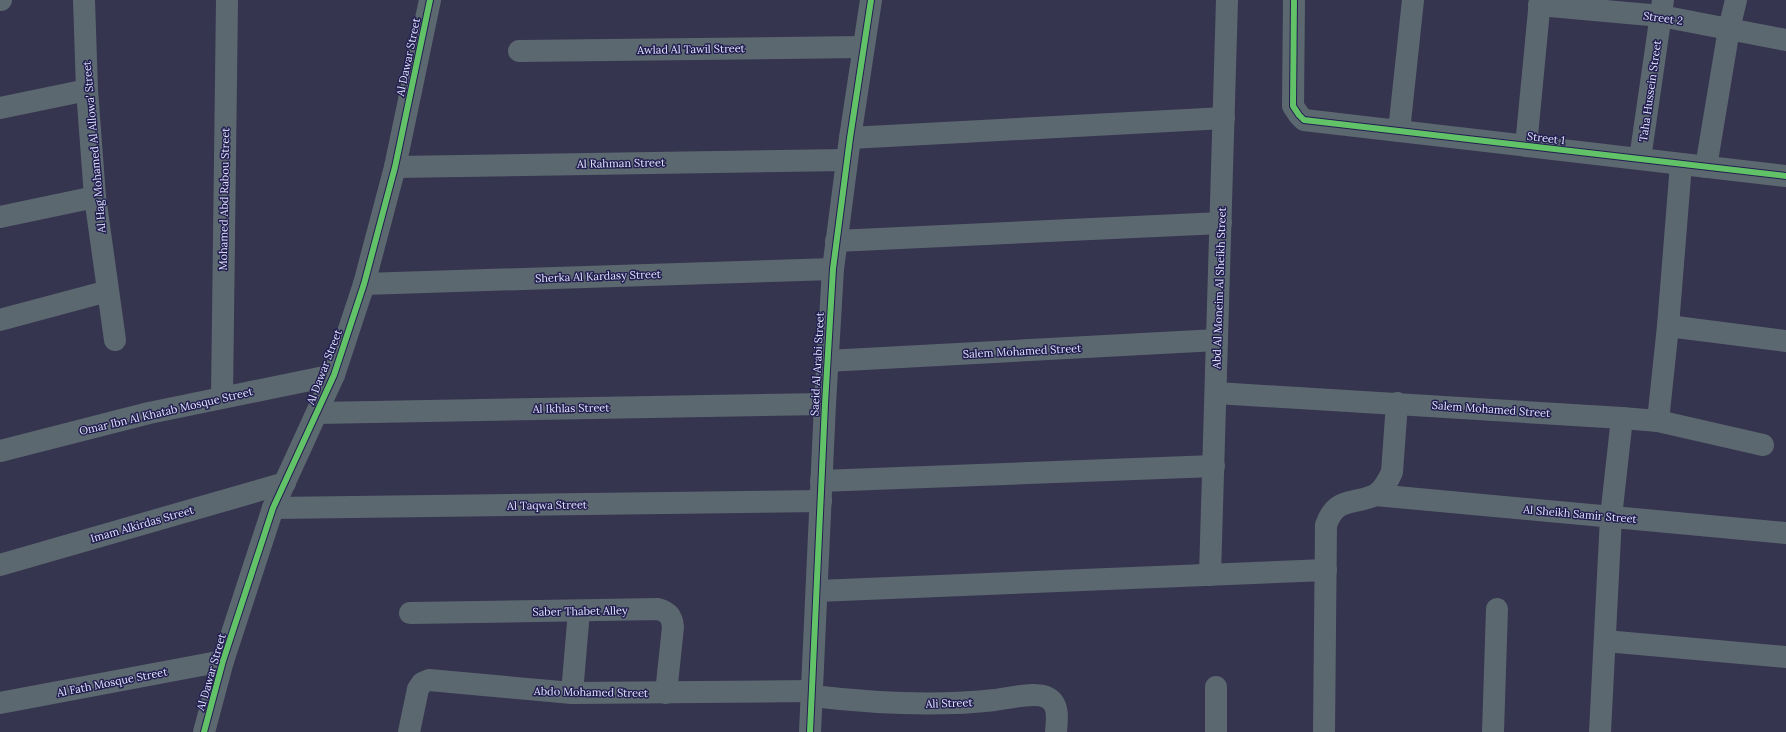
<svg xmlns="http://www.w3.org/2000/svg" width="1786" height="732" font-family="Lora,serif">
<rect width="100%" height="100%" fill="#363550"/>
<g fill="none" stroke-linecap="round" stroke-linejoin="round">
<g stroke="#5c686f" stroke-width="22">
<polyline points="0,0 1,0"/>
<polyline points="84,0 87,90 95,197 115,340"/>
<polyline points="1294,0 1293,106 1299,115 1304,120 1786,176"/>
<polyline points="1539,5 1661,16 1786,40"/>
<polyline points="519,51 863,47"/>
<polyline points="0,108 87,90"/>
<polyline points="1399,131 1413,0"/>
<polyline points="850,138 1224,118"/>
<polyline points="1526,146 1540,0"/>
<polyline points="1640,159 1663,0"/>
<polyline points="395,167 846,160"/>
<polyline points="1706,167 1729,29 1736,0"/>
<polyline points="0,217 95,197"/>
<polyline points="836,241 1221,223"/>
<polyline points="364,284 833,269"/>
<polyline points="0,320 108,291"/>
<polyline points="1668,326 1786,341"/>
<polyline points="827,361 1217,340"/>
<polyline points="1216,393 1622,418 1658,421 1763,445"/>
<polyline points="222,397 227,0"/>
<polyline points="317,413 825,404"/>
<polyline points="1658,421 1668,326 1681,164"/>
<polyline points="0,451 149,413 334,375"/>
<polyline points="821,481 1214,466"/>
<polyline points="1375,495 1786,533"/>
<polyline points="273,508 821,501"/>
<polyline points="0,565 285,483"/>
<polyline points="1210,575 1227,0"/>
<polyline points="817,591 1326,570"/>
<path d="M410,613l248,-4c10,3 14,7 15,18l-7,66"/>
<polyline points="1605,641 1786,657"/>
<polyline points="1216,687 1216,732"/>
<polyline points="572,693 579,611"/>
<path d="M812,696c60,7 122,11 183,4 13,-2 39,-8 51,-3 14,6 11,23 10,35"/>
<polyline points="0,703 223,661"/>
<polyline points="204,732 223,661 273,508 334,375 364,284 395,167 430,0"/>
<polyline points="409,732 418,689 422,683 429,680 572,693 813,691"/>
<polyline points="810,732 825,404 833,269 850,138 871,0"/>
<path d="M1324,732l2,-207c10,-28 25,-20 47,-29 9,-4 15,-15 19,-24l5,-69"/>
<polyline points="1493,732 1497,609"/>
<polyline points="1600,732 1611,517 1622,418"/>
</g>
<defs>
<g id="cycleway">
<polyline points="1294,0 1293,106 1299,115 1304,120 1786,176"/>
<polyline points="204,732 223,661 273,508 334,375 364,284 395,167 430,0"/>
<polyline points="810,732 825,404 833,269 850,138 871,0"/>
</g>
</defs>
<use href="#cycleway" stroke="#221e50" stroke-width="8"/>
<use href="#cycleway" stroke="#61c268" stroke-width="6"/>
</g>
<g text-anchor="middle" stroke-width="3" stroke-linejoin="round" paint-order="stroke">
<g font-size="11" fill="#e2e4fe" stroke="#221e50">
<text transform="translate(1663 18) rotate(8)" y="4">Street 2</text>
<text transform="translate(691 49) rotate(-1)" y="4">Awlad Al Tawil Street</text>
<text transform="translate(408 57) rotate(-78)" y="4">Al Dawar Street</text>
<text transform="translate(1650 91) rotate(-82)" y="4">Taha Hussein Street</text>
<text transform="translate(1546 138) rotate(7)" y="4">Street 1</text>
<text transform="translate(94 147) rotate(-95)" y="4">Al Hag Mohamed Al Allowa' Street</text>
<text transform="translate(621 163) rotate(-1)" y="4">Al Rahman Street</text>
<text transform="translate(224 199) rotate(-89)" y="4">Mohamed Abd Rabou Street</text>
<text transform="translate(598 276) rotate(-2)" y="4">Sherka Al Kardasy Street</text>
<text transform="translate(1219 288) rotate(-88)" y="4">Abd Al Moneim Al Sheikh Street</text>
<text transform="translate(1022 351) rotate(-3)" y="4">Salem Mohamed Street</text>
<text transform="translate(817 364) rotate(-87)" y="4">Saeid Al Arabi Street</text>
<text transform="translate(324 367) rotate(-69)" y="4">Al Dawar Street</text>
<text transform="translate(571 408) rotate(-1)" y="4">Al Ikhlas Street</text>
<text transform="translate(1491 409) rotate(4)" y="4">Salem Mohamed Street</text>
<text transform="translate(166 411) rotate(-13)" y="4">Omar Ibn Al Khatab Mosque Street</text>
<text transform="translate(547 505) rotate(-1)" y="4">Al Taqwa Street</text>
<text transform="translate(1580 514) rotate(5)" y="4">Al Sheikh Samir Street</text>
<text transform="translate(142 524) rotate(-16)" y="4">Imam Alkirdas Street</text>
<text transform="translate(580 611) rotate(-1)" y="4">Saber Thabet Alley</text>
<text transform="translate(211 672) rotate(-74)" y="4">Al Dawar Street</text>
<text transform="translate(112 682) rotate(-11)" y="4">Al Fath Mosque Street</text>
<text transform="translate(591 692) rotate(1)" y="4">Abdo Mohamed Street</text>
<text transform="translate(949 703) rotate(-2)" y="4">Ali Street</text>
</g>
</g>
</svg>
